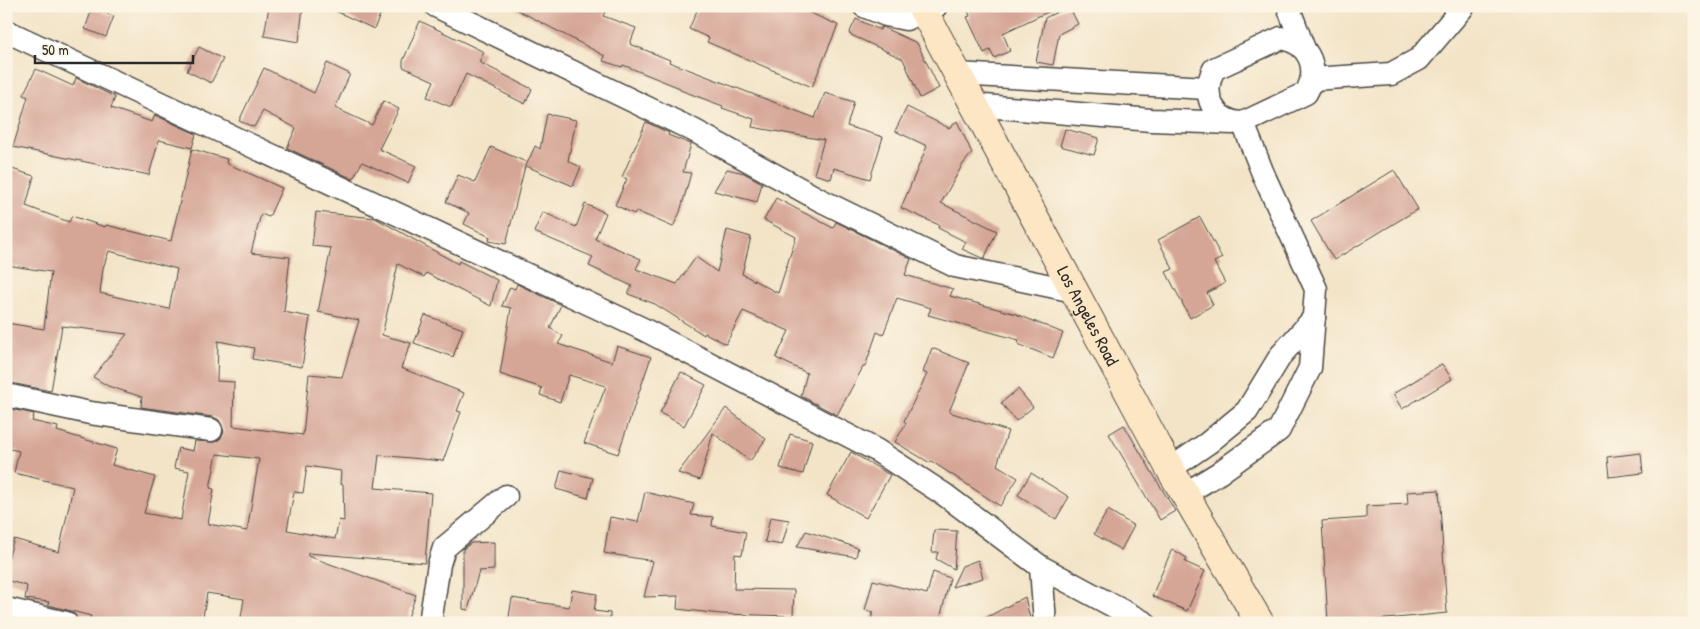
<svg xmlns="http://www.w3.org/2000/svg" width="1700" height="629" font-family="'Patrick Hand',sans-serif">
<rect width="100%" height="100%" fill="#fcf5e5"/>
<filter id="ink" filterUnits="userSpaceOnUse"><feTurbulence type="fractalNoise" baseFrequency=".02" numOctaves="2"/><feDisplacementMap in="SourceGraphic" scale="10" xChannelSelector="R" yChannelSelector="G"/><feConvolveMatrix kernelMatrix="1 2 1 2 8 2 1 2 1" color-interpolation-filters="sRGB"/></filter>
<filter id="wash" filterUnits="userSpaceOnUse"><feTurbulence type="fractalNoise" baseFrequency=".0096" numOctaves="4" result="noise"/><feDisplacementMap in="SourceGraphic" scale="20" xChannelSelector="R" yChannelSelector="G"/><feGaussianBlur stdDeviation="1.12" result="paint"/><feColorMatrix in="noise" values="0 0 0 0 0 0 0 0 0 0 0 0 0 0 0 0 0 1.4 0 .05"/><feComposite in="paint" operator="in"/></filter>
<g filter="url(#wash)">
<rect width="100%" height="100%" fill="#f3e4c8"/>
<g id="blocks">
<g fill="#d5a596" fill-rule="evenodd">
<polygon points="269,6 303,6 299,42 264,36"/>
<polygon points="325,6 384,6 374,29"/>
<polygon points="510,6 608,6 603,16 636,28 630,44 670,60 669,62 815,118 825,93 854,102 847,126 883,137 870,179 834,168 831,179 814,174 824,140 752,127 754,119 722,108 723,106 680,90 680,88 623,65 622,67 603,61 605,56"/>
<polygon points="699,6 794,6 838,25 812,87 707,42 709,38 689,29"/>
<polygon points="966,6 1060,6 1003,33 1010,51 994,58 990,50 984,53 967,17 970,16"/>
<polygon points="1069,6 1078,24 1059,34 1053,65 1036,62 1045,18"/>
<polygon points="92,9 114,16 106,37 85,29"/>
<polygon points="856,19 880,30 881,27 884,28 917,43 939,88 920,98 903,59 849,34"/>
<polygon points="420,21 484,52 479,62 532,89 525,104 466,74 451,107 427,97 434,81 403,67 403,61"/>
<polygon points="199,47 223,59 211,83 187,71"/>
<polygon points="327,63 350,74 335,108 372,125 383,101 399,109 379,149 416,166 408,183 362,162 353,179 287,148 296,128 263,111 254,127 239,121 264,68 314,93"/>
<polygon points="36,69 73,86 76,78 115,97 111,108 152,122 155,115 196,134 192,148 159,140 149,175 13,147 28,97 23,95"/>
<polygon points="907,107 949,128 957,121 972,153 963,164 941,203 997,231 984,259 962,249 966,242 938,228 939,225 901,208 927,146 895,131"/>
<polygon points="547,114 576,120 568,161 581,167 573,186 526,166 535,146 540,149"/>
<polygon points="646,122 669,133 668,135 691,144 683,172 691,173 680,212 673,227 636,211 634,214 615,205 627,179 622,177"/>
<polygon points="1065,129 1099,138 1094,155 1060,146"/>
<polygon points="491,147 526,162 506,244 489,241 490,237 464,224 469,213 446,202 458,175 475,182"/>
<path d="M192,149l35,10 -1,4 56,25 -13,29 -8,-3 -10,39 39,4 -6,55 26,5 -8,50 -50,-8 2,-11 -36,-7 -1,40 17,1 -1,44 70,9 6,-61 33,3 17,-57 -41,-8 13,-64 -19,-2 4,-34 59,6 83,46 1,-3 38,19 -6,26 -65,-33 -2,4 -26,-13 -16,71 29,8 -10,25 63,25 -7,18 4,1 -18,49 -64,-6 -4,33 56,5 -6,70 -117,-10v3l108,39 -10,28h-166l4,-24 -37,-6 -5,30h-101l-11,-4 1,-3 -43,-11 1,-3 -24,-3 2,-13 -21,-6v-15l8,-26 45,13 14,-65 -59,-14 5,-22 -13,-3v-40l28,6 -2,7 26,6 -1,4 60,18 -5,16 43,12 -11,36 37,7 8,-49 -15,-3 4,-20 15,3 2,-10 20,1 6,-4 3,-7 -5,-11 -6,-3 -72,-10 1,-10 -34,-11 -15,-9 34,-43 -65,-8 -11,65 -45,-9v-59l38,6 7,-57 -45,-7v-98l28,9 -8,30 43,16 3,-6 33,11 1,-2 65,16zM109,251l68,18 -8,40 -69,-16 3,-25zM217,454l42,5 -12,72 -39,-7 6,-35 -4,-1zM307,466l34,5 -1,13h3l1,37 -5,-1 -4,19 -48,-9 7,-38 9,1z"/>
<polygon points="727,169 744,173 762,183 757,202 714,191"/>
<polygon points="1394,170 1418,209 1334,260 1311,221"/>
<polygon points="776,198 833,228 836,222 911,259 905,275 953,289 950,296 1016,314 1063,333 1053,358 1018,344 1019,340 928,315 931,308 897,298 883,335 877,332 865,367 863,367 837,415 801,396 807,373 776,358 789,331 743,311 726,344 705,333 704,335 655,304 628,294 632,286 589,266 593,257 534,232 543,212 576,227 585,204 606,213 595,239 641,259 636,269 677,284 696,257 717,272 727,230 751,237 742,274 778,293 796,237 764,220"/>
<polygon points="1200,217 1222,258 1214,262 1225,283 1207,293 1213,305 1190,318 1166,272 1173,269 1158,240"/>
<polygon points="517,284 561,305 550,328 563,336 558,344 612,362 617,346 651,357 618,454 584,443 606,386 569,375 560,402 540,395 542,388 500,374 511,308 502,306 510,287 515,289"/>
<polygon points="425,315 463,329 453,357 414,343"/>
<polygon points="932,348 969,363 949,412 1008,431 997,465 1018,478 1000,506 931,461 930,463 895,442 906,423 904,421 927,374 923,372"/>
<polygon points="1442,364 1452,379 1402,409 1393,394"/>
<polygon points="681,372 706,385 684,426 660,413"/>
<polygon points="1018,389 1033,407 1016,421 1001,403"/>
<polygon points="726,408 766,439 750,461 713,433 700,480 678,473"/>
<polygon points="1124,425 1175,511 1160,520 1109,434"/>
<polygon points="790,434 812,441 803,474 780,468"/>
<polygon points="851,452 890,475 866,518 827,495"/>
<polygon points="1641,453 1643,473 1609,477 1607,457"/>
<polygon points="561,470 593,478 588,498 556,489"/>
<polygon points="1031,473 1069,497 1056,519 1018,495"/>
<polygon points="1439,490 1447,613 1366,621 1328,623 1322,521 1366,518 1366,506 1408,504 1407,492"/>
<polygon points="645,492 694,504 691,515 713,517 712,526 746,532 742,555 735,554 734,589 794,590 793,616 721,614 677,609 678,596 644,597 653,561 604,553 610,517 638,522"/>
<polygon points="1108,510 1134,526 1121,550 1094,534"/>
<polygon points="770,517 789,520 782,545 765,542"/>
<polygon points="934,530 957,531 954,569 936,559 938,552 932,552"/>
<polygon points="806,531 858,548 856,557 797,547"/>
<polygon points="494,542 494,570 479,571 468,610 463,609 463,549 471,543"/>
<polygon points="1172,549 1187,558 1185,562 1205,571 1187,611 1152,596"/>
<polygon points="978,560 983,578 952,587 962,566"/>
<polygon points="933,572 950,578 939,623 870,623 873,612 865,610 873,580 927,594"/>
<polygon points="572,590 597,594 594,611 610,613 610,623 508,623 512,598 569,607"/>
<polygon points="1025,597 1031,623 976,623"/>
</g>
</g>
</g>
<g filter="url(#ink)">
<use href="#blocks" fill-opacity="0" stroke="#494743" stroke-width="1"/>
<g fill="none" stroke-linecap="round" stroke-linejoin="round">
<defs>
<g id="street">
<polyline points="436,6 693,130 820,200 955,266 1074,291"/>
<polyline points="864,6 886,15 906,19 936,6"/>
<polyline points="1288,6 1304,49"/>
<polyline points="6,31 643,329 876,450 945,495 1041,567 1145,623"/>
<path d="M1281,38c29,5 39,31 25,55l-63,30c-31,-1 -42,-29 -29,-54z"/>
<polyline points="957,74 1207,88"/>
<polyline points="1312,79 1391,74 1419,59 1464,6"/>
<polyline points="973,105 1151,120 1233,123"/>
<polyline points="6,395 90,413 211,430"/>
<polyline points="1170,469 1208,443 1247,411 1281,355 1314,318"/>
<polyline points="1185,494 1219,473 1279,430 1310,368 1316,289 1264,176 1243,123"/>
<polyline points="1041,567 1045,623"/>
<polyline points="6,609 66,623"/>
<polyline points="430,623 439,564 444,548 506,496"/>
</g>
<g id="secondary">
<path id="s1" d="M921,6l249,463 90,154"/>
</g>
</defs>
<use href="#street" stroke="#494743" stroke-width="25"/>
<use href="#secondary" stroke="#494743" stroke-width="30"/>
<use href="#street" stroke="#fff" stroke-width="22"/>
<use href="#secondary" stroke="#fce6c4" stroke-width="28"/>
</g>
</g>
<g text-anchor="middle" stroke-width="4" stroke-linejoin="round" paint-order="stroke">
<g font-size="18" fill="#2b2b2b" stroke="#fcf5e5">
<text dy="6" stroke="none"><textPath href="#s1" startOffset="352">Los Angeles Road</textPath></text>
</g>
</g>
<rect width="1700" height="629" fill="none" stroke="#fcf5e5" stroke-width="25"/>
<path d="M35 55v8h158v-8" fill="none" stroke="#2b2b2b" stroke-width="2.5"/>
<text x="42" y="55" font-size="15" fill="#2b2b2b" stroke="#fcf5e5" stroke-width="4" paint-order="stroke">50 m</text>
</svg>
